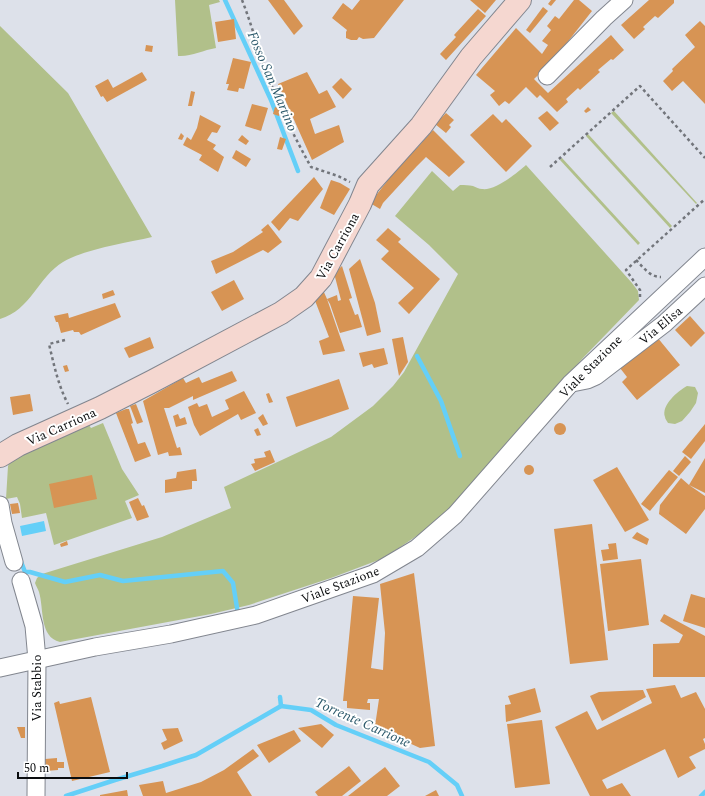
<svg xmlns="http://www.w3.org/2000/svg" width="705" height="796" font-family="Spectral,serif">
<rect width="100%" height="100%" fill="#dde1ea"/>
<g fill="#b1c08a">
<path d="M175,0h44l1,2 -11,3 7,43c-13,2 -25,9 -38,8z"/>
<path d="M0,26l68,67 84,144c-26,6 -67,12 -89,25 -25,15 -32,48 -63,57z"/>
<polygon points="614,111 697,203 696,204 611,113"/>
<polygon points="588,134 672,226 670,228 586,136"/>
<polygon points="562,158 640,243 638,245 560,160"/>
<path d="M526,165l106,118 6,8 1,9 -56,58 -131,148 -28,25 -40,27 -53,20 -82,27 -38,9 -151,28c-21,-5 -16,-34 -21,-50 -1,-3 -3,-6 -4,-9l2,-5 5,-4 120,-37 69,-29 -7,-21 107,-50 42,-31 20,-20 11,-14 54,-98 -29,-29 -34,-29 37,-45 21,20 7,-6c5,0 9,0 13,1 3,1 6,3 9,3 13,2 35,-16 44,-24z"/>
<path d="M687,386l8,1 3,6 -2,10 -6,9 -8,9 -7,3 -7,-1c-1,-2 -3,-4 -3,-6 -4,-12 13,-26 22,-31z"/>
<polygon points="87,422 91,428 103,423 122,469 139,495 125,501 132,518 54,545 46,513 22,518 20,504 17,497 6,499 8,466 12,458"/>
</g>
<polygon fill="#64cff8" points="44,521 46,531 22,536 20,526"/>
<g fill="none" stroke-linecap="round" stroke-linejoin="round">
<g stroke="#64cff8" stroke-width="4.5">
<polyline points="225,0 271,100 298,171"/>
<polyline points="417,356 441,401 460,456"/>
<polyline points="20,559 25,572 30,572 65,582 100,575 123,581 223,571 233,583 238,614"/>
<polyline points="280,697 281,706"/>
<polyline points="66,796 115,780 162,766 196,755 281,706 311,710 336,725 429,762 457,785 462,796"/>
<polyline points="701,796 705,792"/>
</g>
</g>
<g fill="#d79454">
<polygon points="268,0 284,0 303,26 294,35"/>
<polygon points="360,0 404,0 374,38 363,39 359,37 357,40 351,40 346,38 346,32 347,30 332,18 343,3 352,10"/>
<polygon points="470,0 496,0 485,13"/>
<polygon points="551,0 556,0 551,6 548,4"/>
<polygon points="574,0 579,0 592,11 551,63 534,79 548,93 611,35 624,50 613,60 611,59 598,70 600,72 580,90 578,88 566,99 568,102 557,112 540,95 537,98 526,87 509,104 505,101 499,106 490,95 495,91 476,75 516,28 542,54 548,45 542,41 551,30 547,26 555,16 559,19"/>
<polygon points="649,0 674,0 674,3 658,18 655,16 643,27 645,29 634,39 621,25"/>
<polygon points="543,7 548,11 530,33 526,30"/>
<polygon points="478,9 486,16 446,60 440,54 456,37 454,35"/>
<polygon points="234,19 236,39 218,42 215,22"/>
<polygon points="700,21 705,26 705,104 683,81 672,91 663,81 673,71 672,69 695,47 685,35"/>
<polygon points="146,45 153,46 152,52 145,51"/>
<polygon points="233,58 251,62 244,89 239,88 238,92 227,90 229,84 226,84"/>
<polygon points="142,72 147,80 107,102 103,96 101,97 95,86 108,79 113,88"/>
<polygon points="307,72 319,94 327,90 336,107 310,119 315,134 339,125 344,142 312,160 278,84"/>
<polygon points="341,78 352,89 343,99 332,87"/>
<polygon points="191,91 195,92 192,106 188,106"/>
<polygon points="252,104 268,108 261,131 245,126"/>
<polygon points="275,107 280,109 279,116 273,114"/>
<polygon points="588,107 591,110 586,113 584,111"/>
<polygon points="547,111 559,123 550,131 538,118"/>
<polygon points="446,113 454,120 449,125 451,127 446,133 435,124"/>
<polygon points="493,114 502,123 506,119 532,146 506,172 470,135"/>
<polygon points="200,115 221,126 217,133 212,132 207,140 216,145 213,149 224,157 218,172 199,160 202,155 183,145 187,137 191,140 197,128"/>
<polygon points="433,130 465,162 449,177 426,157 417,166 383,203 380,209 370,203 406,157 417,148"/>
<polygon points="181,133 184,136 182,140 178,139"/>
<polygon points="242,135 249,141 246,145 238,140"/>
<polygon points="280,137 286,139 282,150 277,149"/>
<polygon points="236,150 251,159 246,167 232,158"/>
<polygon points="314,177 323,189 298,221 290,218 279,231 271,222"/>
<polygon points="331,180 340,183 350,189 334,215 320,208"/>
<polygon points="268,224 282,242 268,253 263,250 216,274 211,261 233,252 263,232 261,230"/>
<polygon points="388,228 401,239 398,242 440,279 409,314 398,303 414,288 381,259 389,251 376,240"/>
<polygon points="360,259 375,303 381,332 367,336 349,269"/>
<polygon points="342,266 352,298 349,299 355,315 358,314 362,327 340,333 330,304 327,299 345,351 323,355 319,341 329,337 314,298 323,290 327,299 337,295 338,301 341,300 334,273"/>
<polygon points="234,280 244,299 222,311 211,292"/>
<polygon points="113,290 115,295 103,299 102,294"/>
<polygon points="115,303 121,317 81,335 79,332 74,332 73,330 61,333 58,322 56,322 54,316 68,313 69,318"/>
<polygon points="690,316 705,333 691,347 675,330"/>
<polygon points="150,337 154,348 129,358 124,348"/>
<polygon points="403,337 408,362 399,376 392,339"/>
<polygon points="657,337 680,365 637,400 622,382 627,377 620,368"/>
<polygon points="384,348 388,364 374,368 372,364 363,367 359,353"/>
<polygon points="67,365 69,371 65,372 63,366"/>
<polygon points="232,371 237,381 193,400 193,396 169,408 164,408 177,448 180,447 182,455 169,456 168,452 158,455 143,401 183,378 186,383 199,377 202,383"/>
<polygon points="339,379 349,409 296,427 286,397"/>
<polygon points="244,391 256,413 241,420 238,414 200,436 194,425 188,407 197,403 199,407 207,404 212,417 229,409 225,400"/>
<polygon points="269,393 273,402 269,403 266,394"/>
<polygon points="30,394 33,411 13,415 10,397"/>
<polygon points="136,404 143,422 137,424 130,406"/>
<polygon points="126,409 129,409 133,423 131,424 138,444 145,442 151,456 135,462 116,413"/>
<polygon points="178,414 180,419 185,417 187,424 176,427 173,416"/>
<polygon points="263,414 268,424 263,426 258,418"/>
<circle cx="560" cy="429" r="6"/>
<polygon points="705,424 705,441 691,459 682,452"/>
<polygon points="258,428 261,435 257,436 254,430"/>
<polygon points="270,450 275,462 255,471 251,464 255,463 254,459 266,457 264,452"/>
<polygon points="685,456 691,462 679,476 673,471"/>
<polygon points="705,458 705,493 689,485 705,496 705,509 686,534 659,514 660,505 681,478 689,485"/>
<circle cx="529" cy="470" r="5"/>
<polygon points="617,467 649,520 625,532 593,480"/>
<polygon points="196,469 197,481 192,481 192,489 165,493 165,480 176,478 177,472"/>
<polygon points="669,470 678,477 650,511 641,504"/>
<polygon points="92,475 97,499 54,508 49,484"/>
<polygon points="138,498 142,506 144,505 149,517 137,521 129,502"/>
<polygon points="18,503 20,513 12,514 10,504"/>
<polygon points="592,524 608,660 570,664 554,529"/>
<polygon points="637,532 649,539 647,545 632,538"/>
<polygon points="67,541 68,545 61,547 60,544"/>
<polygon points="616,543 618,559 603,561 601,550 609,549 608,544"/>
<polygon points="641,559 649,625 608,631 600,564"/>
<polygon points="414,573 435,746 420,748 396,737 397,733 375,726 379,699 368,699 367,703 370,703 370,710 347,708 347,701 343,701 353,596 379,598 371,668 383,670 385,633 380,584"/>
<polygon points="691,594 705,598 705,628 683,621"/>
<polygon points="664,614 705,636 705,677 653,677 653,644 679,643 683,635 660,621"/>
<polygon points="675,685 681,698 696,692 705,709 705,738 703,739 705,744 705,749 689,757 696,768 678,778 665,749 602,780 607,789 622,783 631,796 590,796 555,727 587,711 597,730 652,703 646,689"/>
<polygon points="535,688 541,712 506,722 505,705 511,704 508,696"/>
<polygon points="643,690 646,697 602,721 590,696 599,692"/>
<polygon points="91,697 110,772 72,781 54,703 59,701 60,704"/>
<polygon points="542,720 550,784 515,788 507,724"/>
<polygon points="321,724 334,735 322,748 298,728"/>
<polygon points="17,727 25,727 25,738 21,738"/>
<polygon points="178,728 183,741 164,750 161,743 167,740 162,729"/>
<polygon points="294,730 301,741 269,763 257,745"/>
<polygon points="253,749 259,756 237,772 252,796 143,796 139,785 163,781 166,793 201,782 224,770"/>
<polygon points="57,758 57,762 64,762 64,768 58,768 58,770 46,771 45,759"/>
<polygon points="349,766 361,781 342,796 318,796 315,792"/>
<polygon points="385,767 400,786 387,796 348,796"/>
<polygon points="127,790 128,796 100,796 100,795"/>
<polygon points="436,790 439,796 425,796"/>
</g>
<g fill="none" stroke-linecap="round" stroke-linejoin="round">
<defs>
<g id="minor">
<polyline points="547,76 604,18 624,0"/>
<polyline points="572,383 587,380 596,376 664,324 705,286"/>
<polyline points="0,505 3,523 14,562"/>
<polyline points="21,581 34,626 37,660 36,796"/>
<polyline points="0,668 95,647 171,634 256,615 373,574 417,548 455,515 570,384 705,257"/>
</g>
<polyline id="secondary" points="0,456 18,445 100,408 153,381 281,313 304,297 321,278 360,204 368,185 421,126 471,57 520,0"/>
</defs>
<use href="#minor" stroke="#82868f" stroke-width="19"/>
<use href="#secondary" stroke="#82868f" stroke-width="24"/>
<g stroke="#72757b" stroke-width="2.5" stroke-dasharray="3 3" stroke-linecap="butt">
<path d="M242,0c11,28 18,57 29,84 11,28 25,56 40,83l27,9 12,6"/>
<polyline points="550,167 640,86 705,158"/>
<path d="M636,260c8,8 14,17 25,17"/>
<polyline points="640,297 640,290 626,270 705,199"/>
<path d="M65,340l-16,4c5,21 9,41 19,60"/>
</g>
<use href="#minor" stroke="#fff" stroke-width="17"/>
<use href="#secondary" stroke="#f5d7d0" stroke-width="22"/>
</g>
<g text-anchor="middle" stroke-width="4" stroke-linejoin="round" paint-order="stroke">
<g font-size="13" fill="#0a0c0e" stroke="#fff">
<text transform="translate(337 246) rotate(-61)" y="5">Via Carriona</text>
<text transform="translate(660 325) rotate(-40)" y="5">Via Elisa</text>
<text transform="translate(590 366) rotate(-45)" y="5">Viale Stazione</text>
<text transform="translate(61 426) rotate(-24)" y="5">Via Carriona</text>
<text transform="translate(340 584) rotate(-21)" y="5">Viale Stazione</text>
<text transform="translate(36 688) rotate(-90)" y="5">Via Stabbio</text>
</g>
<g font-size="14" font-style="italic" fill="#2c596b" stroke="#fff">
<text transform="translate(273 81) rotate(67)" y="5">Fosso San Martino</text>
<text transform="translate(363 722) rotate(24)" y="5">Torrente Carrione</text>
</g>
</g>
<path d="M18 772v6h109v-6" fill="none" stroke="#0a0c0e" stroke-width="2"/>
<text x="24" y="772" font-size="12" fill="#0a0c0e" stroke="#ffffff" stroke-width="3" paint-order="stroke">50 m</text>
</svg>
